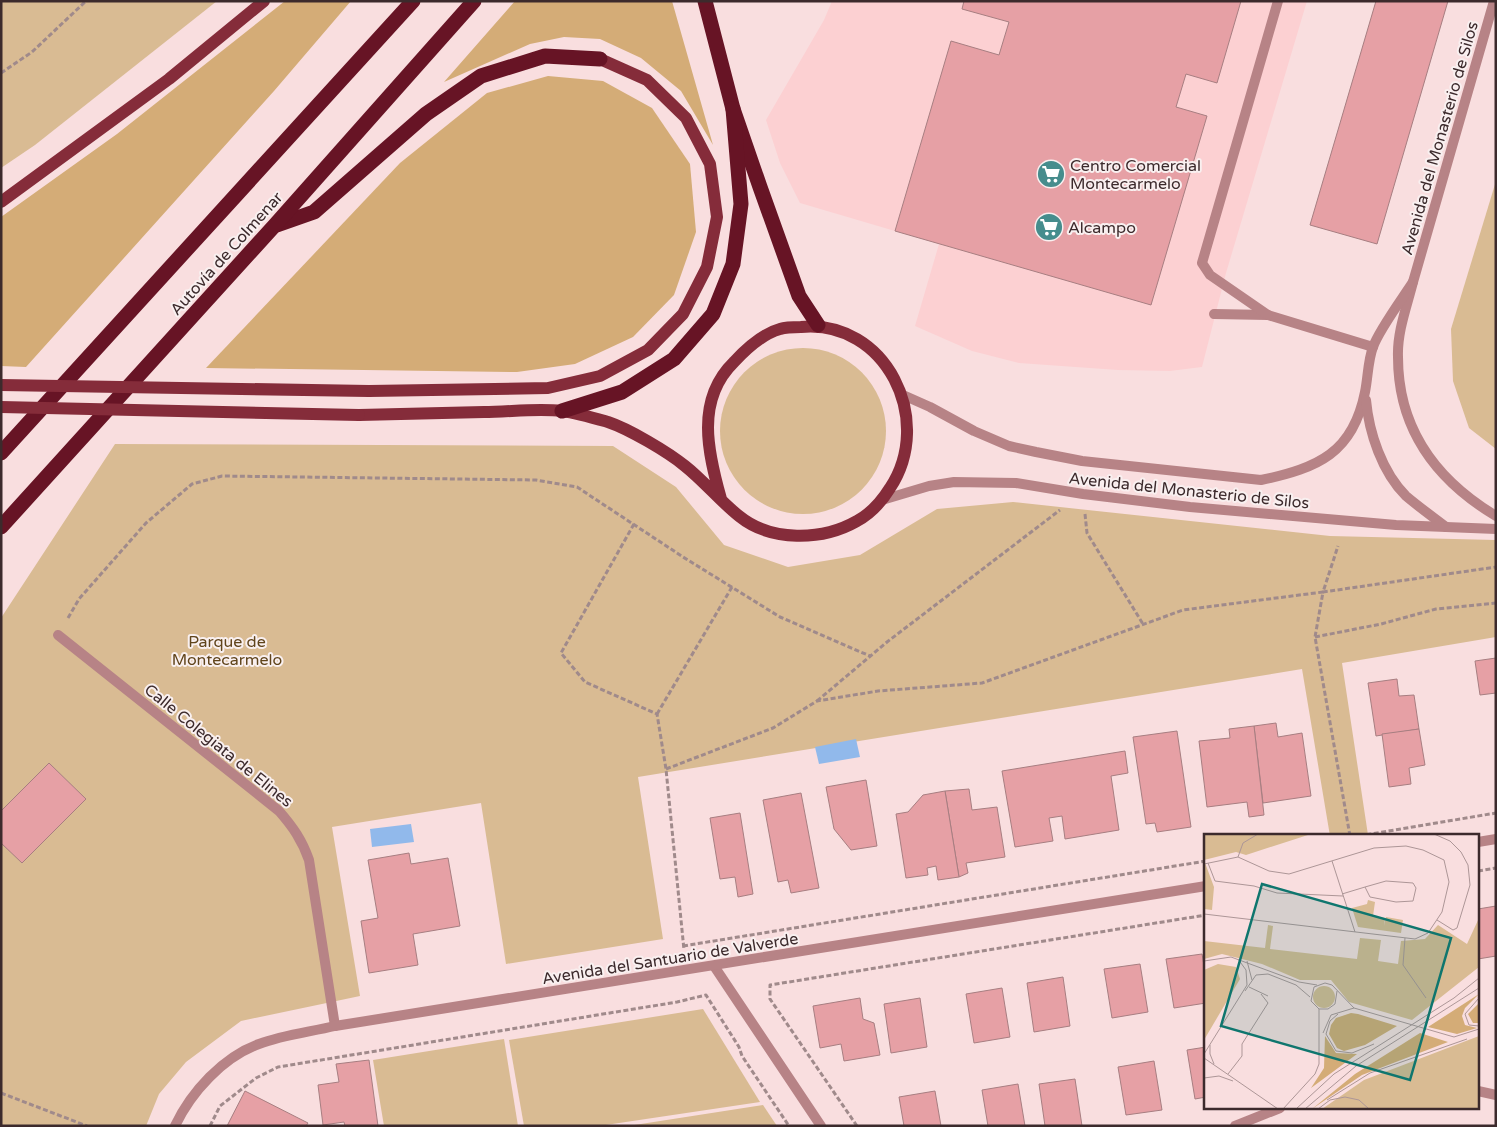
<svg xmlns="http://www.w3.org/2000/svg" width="1497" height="1127" font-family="'Varela Round',sans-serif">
<rect width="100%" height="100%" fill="#f9dedf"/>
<polygon fill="#fcd0d2" points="832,1 1307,1 1226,273 1202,367 1170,371 1118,370 1019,363 972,351 915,326 939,244 800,203 780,163 766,120 824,20"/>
<g fill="#d9bb93">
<polygon points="1,1 217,1 35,145 1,168"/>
<polygon points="1496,181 1496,449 1469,428 1453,381 1451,329"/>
<circle cx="803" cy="431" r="83"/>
<polygon points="115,444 613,446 676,487 724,545 788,567 860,555 937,509 1013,502 1330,536 1496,540 1496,637 1342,663 1368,835 1330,836 1302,669 638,777 663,939 506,964 481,803 332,827 360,996 241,1021 186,1062 159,1094 146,1126 1,1126 1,618"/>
<polygon points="703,1009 760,1102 599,1126 524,1126 509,1040"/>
<polygon points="504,1039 518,1126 384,1126 373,1060"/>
<polygon points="763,1105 777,1126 628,1126"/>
</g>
<g fill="#d4ac77">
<polygon points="285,1 351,1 274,91 26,367 1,366 1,217 117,134"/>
<polygon points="515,1 672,1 713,145 681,91 641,58 600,39 564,37 530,44 444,82"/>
<polygon points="548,76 603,81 652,108 690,164 696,232 674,295 633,337 575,364 517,372 206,368 400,163 487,93"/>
</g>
<g fill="#91b9eb">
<polygon points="856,739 860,757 819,764 815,747"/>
<polygon points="411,824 414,842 372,847 370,829"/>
</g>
<g fill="#e6a0a5" stroke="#a77e81">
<polygon points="964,1 1241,1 1217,83 1186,74 1176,107 1207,116 1151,305 895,231 951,41 999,55 1009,22 962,9"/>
<polygon points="1376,1 1448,1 1377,244 1310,225"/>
<polygon points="1496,658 1496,693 1480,695 1475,661"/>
<polygon points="1397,679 1399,696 1414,695 1419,729 1376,736 1368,683"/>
<polygon points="1276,723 1278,737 1302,733 1311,796 1263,803 1254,726"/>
<polygon points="1254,726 1264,815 1249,817 1247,802 1207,807 1199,741 1230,738 1229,729"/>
<polygon points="1419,729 1425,765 1409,768 1411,784 1389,787 1382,734"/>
<polygon points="1177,731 1191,827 1157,832 1155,823 1146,824 1133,737"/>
<polygon points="1125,751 1128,773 1111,776 1119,830 1065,839 1062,816 1049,818 1053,841 1015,847 1002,771"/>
<polygon points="49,763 86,799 22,863 1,843 1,811"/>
<polygon points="866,780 877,846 851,850 834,829 826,787"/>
<polygon points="969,789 972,810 997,807 1005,857 966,863 968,873 959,877 945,791"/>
<polygon points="945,791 959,877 938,880 936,866 927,868 928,875 906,878 896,814 908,812 923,795"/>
<polygon points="801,793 819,888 791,893 788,880 778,882 763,800"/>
<polygon points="740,813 753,894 738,897 735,877 720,879 710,818"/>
<polygon points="409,853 411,864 448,858 460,926 413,934 418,965 369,973 361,921 378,918 368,860"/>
<polygon points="1496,906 1496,956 1478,959 1478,909"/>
<polygon points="1202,954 1206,977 1206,1003 1174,1008 1166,959"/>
<polygon points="1140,964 1148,1012 1112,1018 1104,969"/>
<polygon points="1063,977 1070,1026 1034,1032 1027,983"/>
<polygon points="1002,988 1010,1037 974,1043 966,994"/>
<polygon points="860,998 863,1019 874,1023 880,1055 844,1061 841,1044 820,1048 813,1006"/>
<polygon points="920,998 927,1047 891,1053 884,1004"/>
<polygon points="1206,1047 1206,1097 1195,1099 1187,1050"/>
<polygon points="369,1060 378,1126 345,1126 344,1122 323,1125 318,1085 339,1082 336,1064"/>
<polygon points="1154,1061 1162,1110 1126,1115 1118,1067"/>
<polygon points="1075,1079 1082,1126 1045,1126 1039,1084"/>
<polygon points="1018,1084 1025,1126 988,1126 982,1090"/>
<polygon points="245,1091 308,1123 306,1126 227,1126"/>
<polygon points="935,1091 941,1126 904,1126 899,1097"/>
</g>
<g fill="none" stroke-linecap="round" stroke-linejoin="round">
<g stroke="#a08a8b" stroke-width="3" stroke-dasharray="5 2.5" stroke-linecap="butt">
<polyline points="1,73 32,52 86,1"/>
<polyline points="1085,514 1087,533 1143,624"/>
<polyline points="634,524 561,653 585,682 657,714 666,769 684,950"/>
<polyline points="68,618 79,599 146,523 192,484 222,476 536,480 577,487 683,557 780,617 870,656"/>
<polyline points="1315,637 1381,624 1436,609 1496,603"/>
<polyline points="817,701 887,642 1060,510"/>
<polyline points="657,714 732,587"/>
<polyline points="666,769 773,728 817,701 878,691 982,683 1183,610 1323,592 1338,546"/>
<polyline points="1350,836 1315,637 1323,592 1496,567"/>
<polyline points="1359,836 1496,813"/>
<polyline points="1478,871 1496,868"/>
<polyline points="683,946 1206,861"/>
<polyline points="1,1093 87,1126"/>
<polyline points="210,1126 220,1106 256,1078 278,1067 677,1002 706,995 739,1047 742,1056 789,1126"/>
<polyline points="857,1126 770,999 770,985 1206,915"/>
</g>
<g stroke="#b78386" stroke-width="10">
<polyline points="1214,314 1268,315 1373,347"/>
<polyline points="1268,315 1210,275 1202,263 1278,1"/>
<path d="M58,635l221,176c14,16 23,29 30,49l26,166"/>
<polyline points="1478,842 1496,839"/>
<polyline points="714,966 821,1126"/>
<polyline points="1478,1091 1496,1095"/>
<path d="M175,1126c16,-34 48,-69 84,-82 24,-9 51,-12 76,-18l871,-140"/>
<polyline points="1235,1126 1280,1108"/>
</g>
<g stroke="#b78386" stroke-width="10">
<path d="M1494,1l-81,281c-6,24 -16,50 -15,75 0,72 38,123 98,159"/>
<path d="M903,395l27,12 44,24 35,15 27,6 46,9 179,19c57,-12 92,-27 104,-88 3,-15 3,-32 8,-45 6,-17 29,-48 40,-65"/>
<path d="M1366,400c3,33 16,72 40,96 13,11 27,21 40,31"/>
<polyline points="882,500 929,486 954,482 1016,483 1083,494 1190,507 1396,525 1496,529"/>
</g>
<g stroke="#852c3a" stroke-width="12">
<polyline points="1,202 169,79 264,1"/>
<polyline points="369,391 548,388 600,376 648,350 683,314 707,267 717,217 710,164 686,118 647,80 600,59"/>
<path d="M359,415c41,-1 83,-2 125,-3 25,0 53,-4 78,-1 15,2 32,7 46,11 21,7 60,30 77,44 19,15 35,35 54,50 32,26 83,25 118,5 13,-7 25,-20 33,-33 45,-68 -4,-169 -89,-161 -7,0 -15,0 -21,2 -18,5 -34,20 -46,33 -39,38 -26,91 -13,137"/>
</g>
<g stroke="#671425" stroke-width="15">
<polyline points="705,1 733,109 760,187 799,296 818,325"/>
<polyline points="277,225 314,212 426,114 481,76 545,56 600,59"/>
<polyline points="562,411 622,392 674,359 713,314 733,264 741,204 733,109"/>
<polyline points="1,453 413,1"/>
<polyline points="1,527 275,225 474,1"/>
</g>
<g stroke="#852c3a" stroke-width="12">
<polyline points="1,385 369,391"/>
<polyline points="1,407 359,415"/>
</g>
</g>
<defs>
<symbol id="supermarket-disc" viewBox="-11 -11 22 22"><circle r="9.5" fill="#468d8d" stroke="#f9f0f0"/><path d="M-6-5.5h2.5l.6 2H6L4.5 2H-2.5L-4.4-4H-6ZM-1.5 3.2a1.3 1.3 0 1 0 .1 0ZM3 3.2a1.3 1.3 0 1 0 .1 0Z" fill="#fff"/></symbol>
</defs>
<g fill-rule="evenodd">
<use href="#supermarket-disc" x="1035" y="158" width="32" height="32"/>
<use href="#supermarket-disc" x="1033" y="211" width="32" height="32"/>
</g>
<g text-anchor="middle" stroke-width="4" stroke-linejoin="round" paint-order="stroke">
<g font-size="16" fill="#3c2a2c" stroke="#f9f0f0">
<text transform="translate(1439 138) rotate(-74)" y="6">Avenida del Monasterio de Silos</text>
<text transform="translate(226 253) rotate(-48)" y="6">Autovía de Colmenar</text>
<text transform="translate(1189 490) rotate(6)" y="6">Avenida del Monasterio de Silos</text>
<text transform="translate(219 745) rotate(39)" y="6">Calle Colegiata de Elines</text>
<text transform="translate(670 958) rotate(-9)" y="6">Avenida del Santuario de Valverde</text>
</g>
<g font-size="16" fill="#3c2a2c" stroke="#f9f0f0" text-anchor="start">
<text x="1070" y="171">Centro Comercial<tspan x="1070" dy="18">Montecarmelo</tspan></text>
<text x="1068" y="233">Alcampo</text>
</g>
<g font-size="16" fill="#60441b" stroke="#f9f0f0">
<text x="227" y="647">Parque de<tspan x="227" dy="18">Montecarmelo</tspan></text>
</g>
</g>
<g transform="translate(1204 834)">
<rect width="275" height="275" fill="#f9dedf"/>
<path d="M0,0h107l-65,21 -10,-3 -32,8 10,27 -2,23 -8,-1zM164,66l7,2 -2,14 12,2 -1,8 2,-9 17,3 -2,13 -43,-6 -6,-19 15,-4zM275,84v49l-67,53 -63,-18 -18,-22h-31l-38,-16 -40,-10 -18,5v-18l61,7 3,-23 5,1 -3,23 87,10 3,-21 21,2 -3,21 20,3 3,-23 24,-2 13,-14 29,19zM14,130l18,3 4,12 -36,61v-70zM109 163a11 11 0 1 1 22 0a11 11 0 1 1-22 0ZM275,202v73h-157l42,-29z" fill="#d9bb93"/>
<path d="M275,160l-14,14 -3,8 3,9 12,3 -20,6 -29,-7zM275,169v20h-6l-5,-9zM147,179l7,1 39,12 -32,19 -21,6 -7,-3 -8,-14 2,-9 5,-7zM216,199l28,9 -86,33 -50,34 43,-35zM121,202l11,17 21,1 -46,34 13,-20z" fill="#d4ac77"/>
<path fill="none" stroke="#ad9697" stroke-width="1" d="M230,0l16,7 11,11 7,13 2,20 -13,43 -4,2 -16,-10M34,23l5,-14 15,-9M128,27l23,71M4,29l7,18 39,5 23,7 66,3M0,30l34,-7 31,14 20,3 85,-26 32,-2 17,4 21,10 5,22 -7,30 -14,21 -13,6 -211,-25M182,47l27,2 3,5 -3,13 -17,1 -26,-5 -5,-10zM138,60l23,-7M201,104l-2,27 23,33M0,127l27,-4 68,25 18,3M43,127l5,19M45,153l19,9M41,157l11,-16 12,-1 28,11 14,12M133,157l-2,13 -7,5h-9l-8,-8 3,-14 11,-4 7,2 22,23 100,29 25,-8M275,164l-14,16 4,11 10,1M119,199l8,-18 23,-7M6,211v9l4,10M132,217l-10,-17 4,-13 8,-7M132,217l16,2 22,-9M0,220l43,-69 -1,-15 -8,-11M0,224l74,51M24,240l14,-18v-12l26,-41 -7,-9M0,244l15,-2 14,5M123,266l43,-27 97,-34M79,275l32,-35 4,-10v-55M92,275l38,-35 120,-76 25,-20M101,275l51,-43 123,-78M114,275l12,-9 15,-3 14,3 10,9"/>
<path fill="#0f766e" fill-opacity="0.15" stroke="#0f766e" stroke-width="2.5" d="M58,50l189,54 -41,142 -189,-54z"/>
<rect width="275" height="275" fill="none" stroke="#3c2a2c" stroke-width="2.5"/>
</g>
<rect width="1497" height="1127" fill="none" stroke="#3c2a2c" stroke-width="5"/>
</svg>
